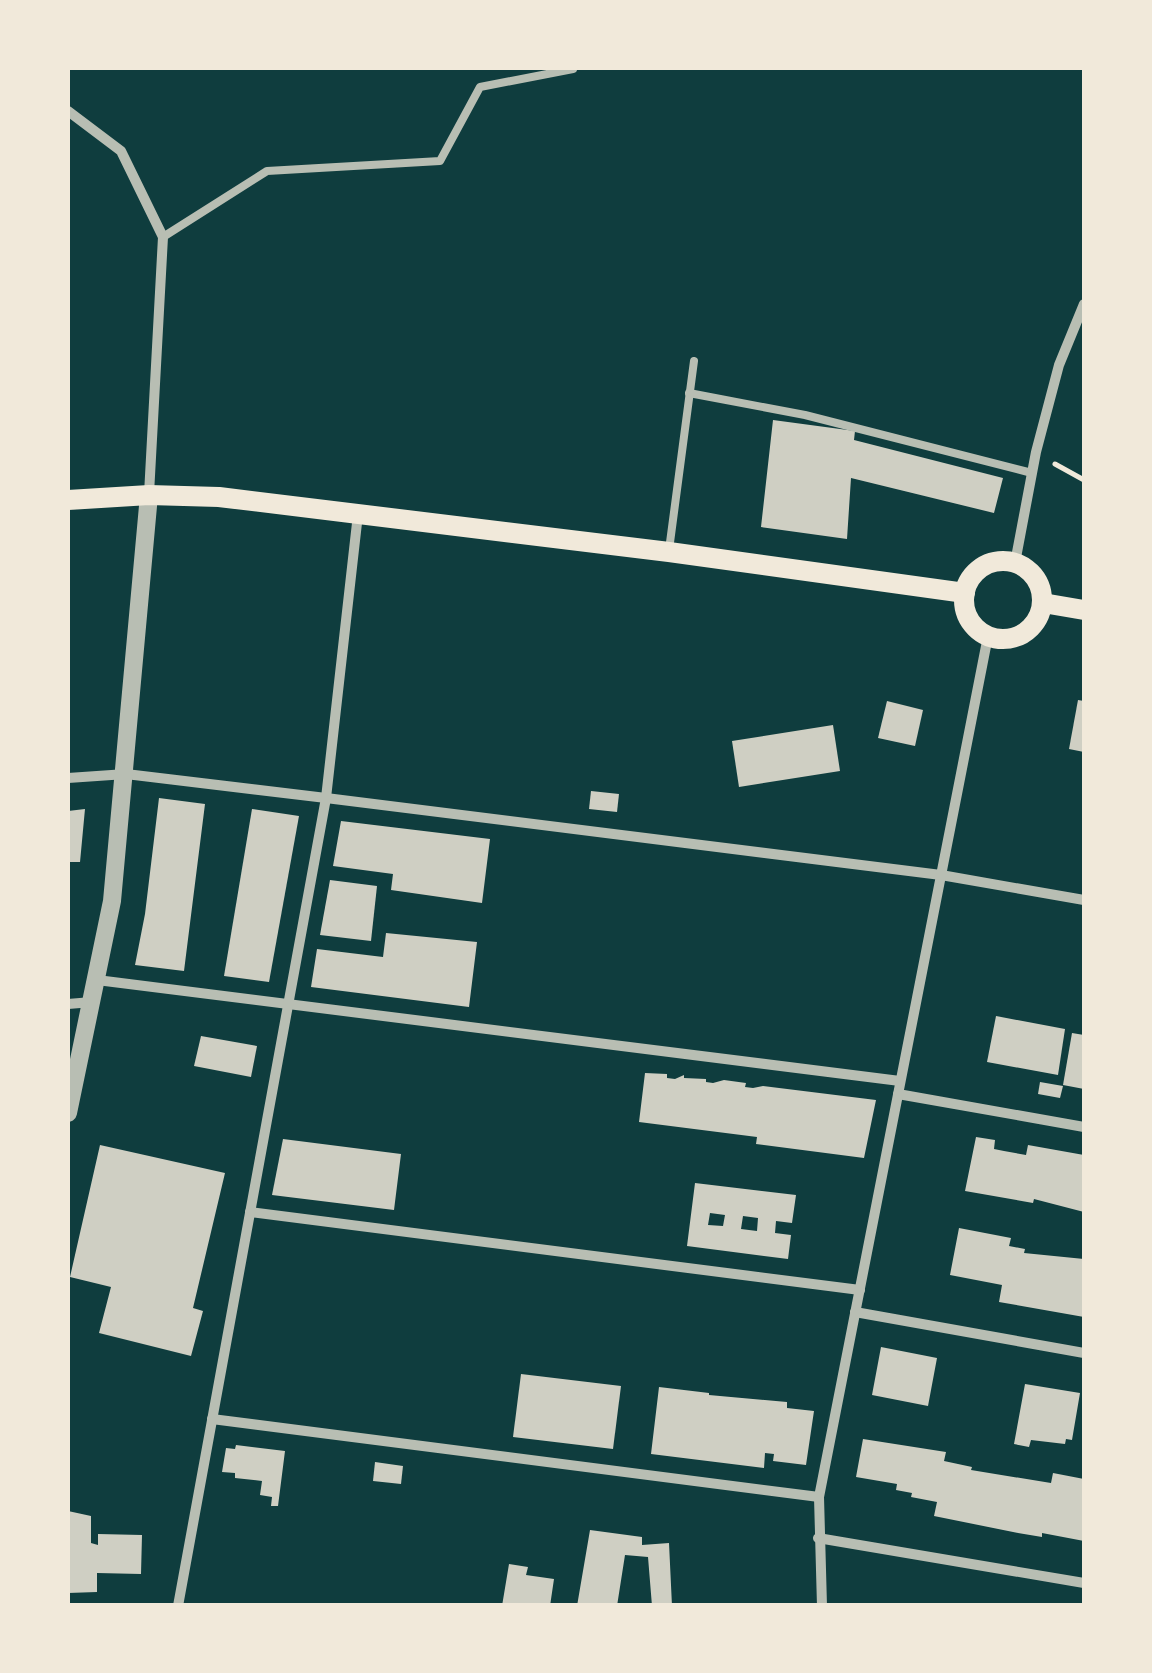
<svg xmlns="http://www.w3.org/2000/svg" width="1152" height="1673" font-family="Figtree,sans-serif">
<rect width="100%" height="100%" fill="#0f3d3e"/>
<g fill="#cfcfc3" fill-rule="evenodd">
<polygon points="773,420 855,431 854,440 1003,478 994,513 851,478 847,539 761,527"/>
<polygon points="1078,700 1084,701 1084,752 1069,749"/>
<polygon points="887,701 923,710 915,746 878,738"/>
<polygon points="833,725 840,771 739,787 732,741"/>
<polygon points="591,791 619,794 617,812 589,809"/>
<polygon points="159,798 205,804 184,971 135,965 145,914"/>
<polygon points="85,809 80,862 68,862 68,811"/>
<polygon points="252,809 299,816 269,982 224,976"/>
<polygon points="341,821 490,839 482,903 391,890 393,874 333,866"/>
<polygon points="330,880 377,886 371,941 320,935"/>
<polygon points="386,933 477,942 469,1007 311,987 317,949 383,957"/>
<polygon points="996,1016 1065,1029 1058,1075 987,1062"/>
<polygon points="1072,1033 1084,1035 1084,1089 1063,1085"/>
<polygon points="201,1036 257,1046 251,1077 194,1066"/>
<polygon points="645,1073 667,1074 667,1078 675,1079 684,1075 684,1078 706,1079 706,1082 713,1083 724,1080 746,1083 745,1087 753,1088 763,1086 876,1100 864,1158 756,1144 757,1137 639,1122"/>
<polygon points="1040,1082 1063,1086 1060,1098 1038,1094"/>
<polygon points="976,1137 995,1140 994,1149 1004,1151 1026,1155 1028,1145 1084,1155 1084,1212 1034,1199 1033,1203 965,1191"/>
<polygon points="283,1139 401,1154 394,1210 272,1195"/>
<polygon points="100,1145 225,1173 193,1308 203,1311 191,1356 99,1333 111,1287 70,1277"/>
<path d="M695,1183l101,12 -4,28 -16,-2 -1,12 16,2 -3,24 -101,-13zM710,1213l15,2 -2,11 -15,-1zM743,1216l15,2 -1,13 -16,-2z"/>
<polygon points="959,1228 1011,1238 1009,1246 1025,1249 1024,1253 1084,1259 1084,1317 999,1302 1002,1285 950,1275"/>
<polygon points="881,1347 937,1358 928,1406 872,1395"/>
<polygon points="521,1374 621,1386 613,1449 513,1437"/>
<polygon points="1025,1384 1080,1393 1072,1440 1066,1439 1065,1444 1031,1440 1029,1447 1014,1444"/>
<polygon points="659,1387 709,1393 709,1395 787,1402 787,1408 814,1411 806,1465 773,1461 774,1454 765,1453 764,1468 651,1454"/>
<polygon points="863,1439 946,1452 944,1461 972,1467 971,1470 1051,1483 1053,1473 1084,1479 1084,1541 1042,1533 1042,1537 1018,1533 934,1516 937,1502 911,1497 912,1493 896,1490 897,1484 856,1477"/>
<polygon points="236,1445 285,1451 278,1506 271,1506 272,1497 260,1495 262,1481 235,1478 235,1473 222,1472 226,1448 235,1449"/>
<polygon points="375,1462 403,1466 401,1484 373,1481"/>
<polygon points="68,1511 91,1516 91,1543 98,1545 98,1534 142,1535 141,1574 97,1573 97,1592 68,1593"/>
<polygon points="590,1530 642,1537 642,1545 669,1543 672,1606 652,1606 648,1557 625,1555 617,1606 577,1606"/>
<polygon points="509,1564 528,1567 526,1575 554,1579 550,1606 502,1606"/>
</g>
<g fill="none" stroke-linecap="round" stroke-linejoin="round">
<polyline stroke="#f1e9da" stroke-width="5" points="1055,464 1084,480"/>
<g stroke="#b8beb3" stroke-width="8">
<polyline points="163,237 267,171 440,161 480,87 573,69"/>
<polyline points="689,393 805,415 1032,473"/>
<polyline points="669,550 694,361"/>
</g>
<g stroke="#b8beb3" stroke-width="10">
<polyline points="68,111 121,151 163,237 149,494"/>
<polyline points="1015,563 1036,452 1059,365 1084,304"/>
<polyline points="68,778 126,774 326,798 941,875 1084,900"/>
<polyline points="97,980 900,1081"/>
<polyline points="68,1004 92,1002"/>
<polyline points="898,1094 1084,1127"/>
<polyline points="250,1212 860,1290"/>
<polyline points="855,1312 1084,1353"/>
<polyline points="212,1419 819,1497"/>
<polyline points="818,1538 1084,1583"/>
<polyline points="178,1606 326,798 358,514"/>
<polyline points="822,1606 819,1497 988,636"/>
</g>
<polyline stroke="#b8beb3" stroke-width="18" points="68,1113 112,901 149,495"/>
<g stroke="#f1e9da" stroke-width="20">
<polyline points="68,500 149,495 219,497 669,552 965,593"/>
<circle cx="1003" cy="600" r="39"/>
<polyline points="1043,603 1084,610"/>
</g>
</g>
<rect width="1152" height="1673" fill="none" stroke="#f1e9da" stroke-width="140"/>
</svg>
